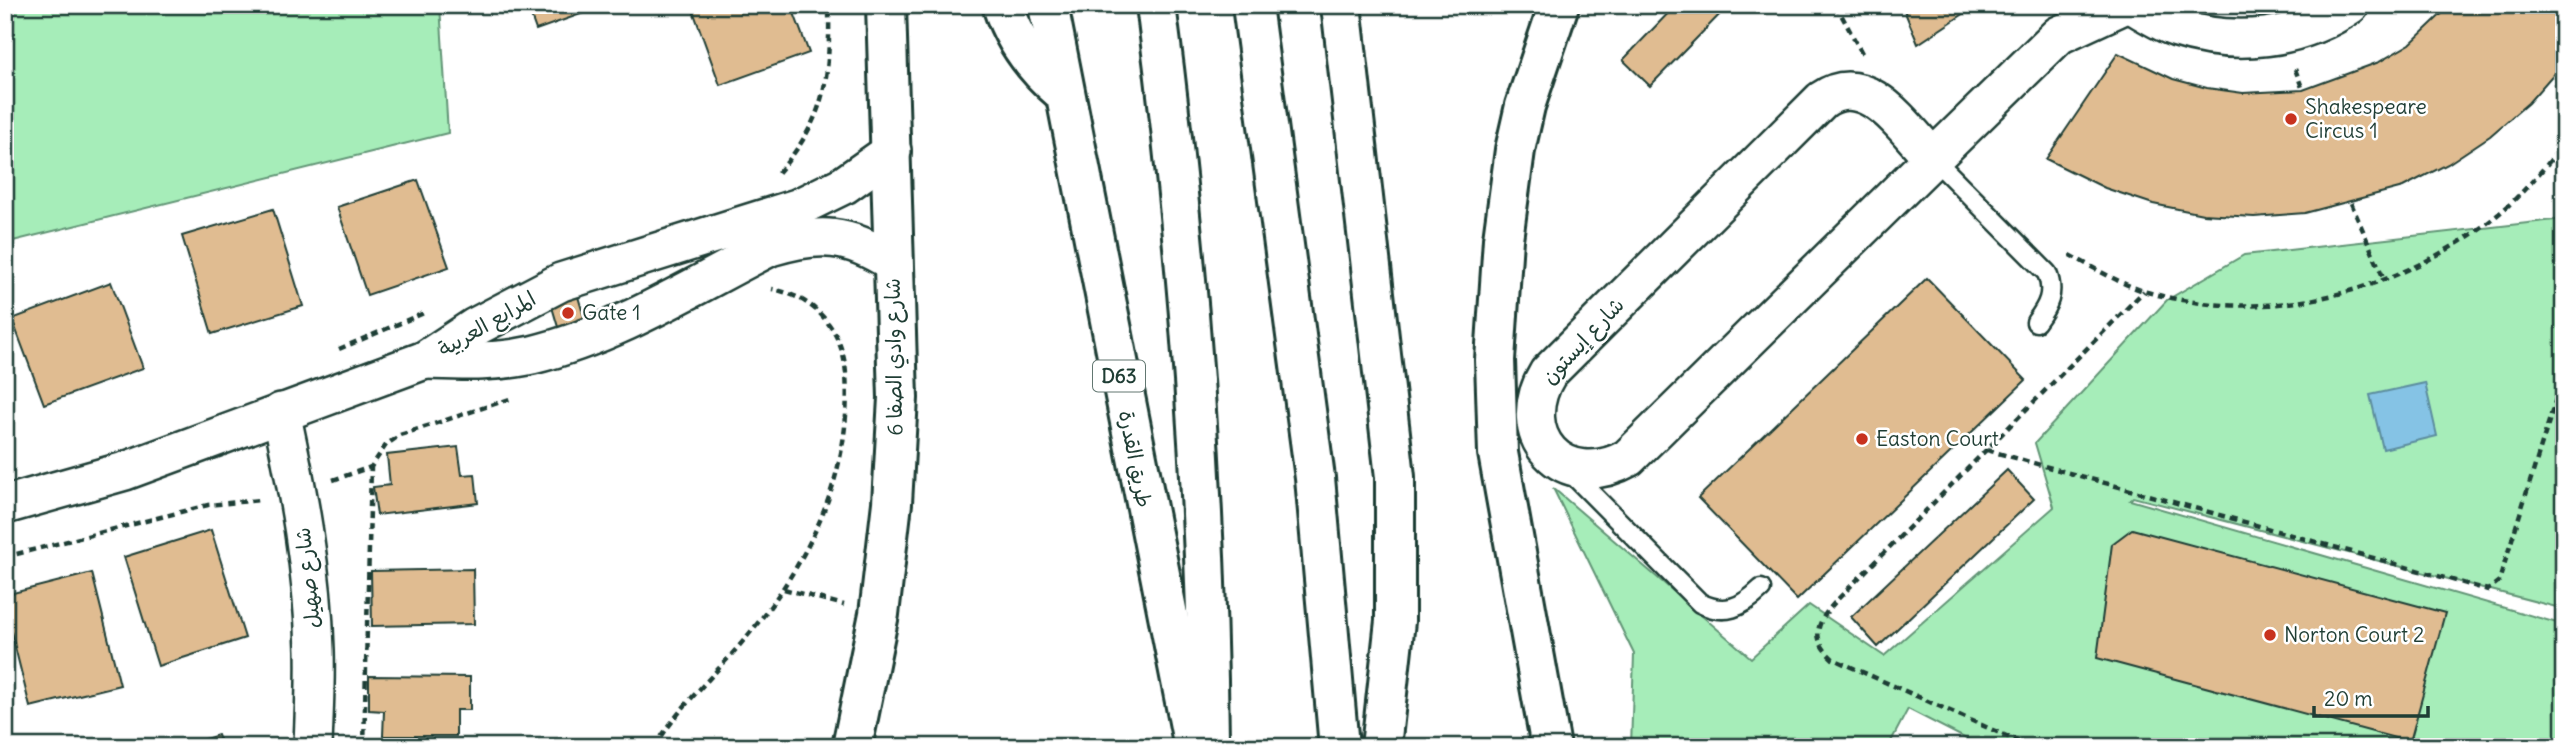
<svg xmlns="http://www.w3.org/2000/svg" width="2569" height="752" font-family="Delius,'Playpen Sans Arabic',sans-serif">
<rect width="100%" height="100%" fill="#fff"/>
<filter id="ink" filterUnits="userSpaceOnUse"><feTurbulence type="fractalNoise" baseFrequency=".0143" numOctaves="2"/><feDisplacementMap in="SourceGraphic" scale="14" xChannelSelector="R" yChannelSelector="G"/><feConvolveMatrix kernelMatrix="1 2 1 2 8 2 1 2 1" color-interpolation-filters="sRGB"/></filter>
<g filter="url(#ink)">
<g fill="#a6edb9" stroke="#629576" stroke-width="2">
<polygon points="5,5 440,5 448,133 5,243"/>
<polygon points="2564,219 2564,609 2133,497 2130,500 2564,625 2564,747 1982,747 1908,709 1888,747 1631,747 1634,654 1553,488 1751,658 1809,605 1884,656 2054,507 2035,443 2167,300 2244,255"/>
</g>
<polygon fill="#85c3e5" stroke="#5c8d9e" stroke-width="2" points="2425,383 2437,436 2383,449 2370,395"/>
<g fill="#e0bc91" stroke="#1f3d34" stroke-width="2">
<polygon points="527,5 606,5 536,30"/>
<polygon points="691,5 791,5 809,53 720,85"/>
<polygon points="1676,5 1729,5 1650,86 1623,60"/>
<polygon points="1902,5 1977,5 1918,44"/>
<polygon points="2451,5 2557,5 2564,9 2564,62 2528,103 2490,136 2448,164 2403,187 2305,213 2254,217 2203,214 2153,204 2105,188 2046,159 2118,53 2173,79 2207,88 2243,93 2303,90 2379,62 2410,44"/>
<polygon points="418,180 449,267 367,295 337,207"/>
<polygon points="273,209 303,306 212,334 182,236"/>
<polygon points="1927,278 2026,380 1797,600 1698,498"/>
<polygon points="111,282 143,368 44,404 12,319"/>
<polygon points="577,293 587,327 560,334 550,300"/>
<polygon points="458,447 462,475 475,474 478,503 377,515 373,487 390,485 387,455"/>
<polygon points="2007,470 2034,499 1878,647 1851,617"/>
<polygon points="2132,529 2445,613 2410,742 2097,658 2112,544"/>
<polygon points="211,530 245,638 158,666 124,557"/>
<polygon points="473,569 474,624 372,626 371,571"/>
<polygon points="92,573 120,685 30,707 5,607 5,595"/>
<polygon points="369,676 470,677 470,710 456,710 456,736 383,736 384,711 369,710"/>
<polygon points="218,735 222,747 180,747"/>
</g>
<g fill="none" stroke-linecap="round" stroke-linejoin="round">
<defs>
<g id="lane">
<path d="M1933,158l114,115c8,20 1,33 -11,49"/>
<path d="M1570,472l130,131c25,13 42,4 61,-14"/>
</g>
<g id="street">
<path d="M2133,5c14,8 29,18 44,23 58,19 122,12 173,-23"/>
<path d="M1933,158l-305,300c-64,36 -118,-23 -80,-85l274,-273c45,-31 82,28 111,58l126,-123 65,-30"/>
<path d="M425,360c35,1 72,3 107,-5 84,-20 161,-69 238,-108 50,-15 78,-13 122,15"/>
<path d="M281,412c17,79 32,158 34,238 1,32 -1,65 -2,97"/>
<polyline points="5,505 125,471 425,360 475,327 561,282 797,208 844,185 892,151"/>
</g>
<g id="secondary">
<polyline points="852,747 879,614 892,503 898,398 886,5"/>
<polyline points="1551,747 1498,453 1495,360 1503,239 1515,150 1525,106 1559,5"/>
</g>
<g id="primary">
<path d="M1002,5c12,37 33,64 62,88"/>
<polyline points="1048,5 1194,747"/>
<path d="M1156,5c32,244 50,488 53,734"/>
<polyline points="1252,5 1315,478 1339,747"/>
<polyline points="1341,5 1395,477 1395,621 1381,747"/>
</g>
</defs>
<use href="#lane" stroke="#1f3d34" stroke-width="23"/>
<use href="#street" stroke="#1f3d34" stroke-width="42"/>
<use href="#secondary" stroke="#1f3d34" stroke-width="44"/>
<use href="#primary" stroke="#1f3d34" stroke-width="44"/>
<g stroke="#1f3d34" stroke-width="4.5" stroke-dasharray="7 5" stroke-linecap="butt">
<polyline points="1836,5 1864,57"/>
<polyline points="2295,69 2303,90"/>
<path d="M778,173c49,-56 52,-96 51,-168"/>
<polyline points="2351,203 2384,279"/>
<path d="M2070,255c24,13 50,29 77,37 116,33 241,4 339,-68 30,-22 54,-51 78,-80"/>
<polyline points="339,349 424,313"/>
<polyline points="1987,450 2488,590 2499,581 2564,373"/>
<polyline points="333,480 371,467"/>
<polyline points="5,557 208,505 260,500"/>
<polyline points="784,589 844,605"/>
<polyline points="364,747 371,467 386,445 400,435 510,399"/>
<path d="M655,747c24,-41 59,-71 89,-107 64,-76 109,-165 102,-266 -3,-44 -31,-77 -74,-85"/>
<path d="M2031,747l-198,-88c-23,-21 -17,-36 3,-58l308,-310"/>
</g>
<use href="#lane" stroke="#fff" stroke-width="18"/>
<use href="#street" stroke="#fff" stroke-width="37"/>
<use href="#secondary" stroke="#fff" stroke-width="38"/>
<use href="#primary" stroke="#fff" stroke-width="38"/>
</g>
</g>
<g fill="#c8321e" stroke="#fff" stroke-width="2.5">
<circle cx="2291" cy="119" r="7"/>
<circle cx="568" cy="313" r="7"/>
<circle cx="1862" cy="439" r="7"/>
<circle cx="2270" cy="635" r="7"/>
</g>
<g text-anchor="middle" stroke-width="5" stroke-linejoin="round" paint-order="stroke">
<rect fill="#fff" stroke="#627771" stroke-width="2" x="1093" y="360.5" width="52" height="31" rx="5"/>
<g font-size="19" font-weight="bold" fill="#1f3d34">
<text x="1119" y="383">D63</text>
</g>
<g font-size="21" fill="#1f3d34" stroke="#fff" text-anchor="start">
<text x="2305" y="114">Shakespeare<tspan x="2305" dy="24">Circus 1</tspan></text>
<text x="582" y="320">Gate 1</text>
<text x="1876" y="446">Easton Court</text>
<text x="2284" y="642">Norton Court 2</text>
</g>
<g font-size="21" fill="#1f3d34" stroke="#fff">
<text transform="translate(487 324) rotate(-30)" y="7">المرابع العربية</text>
<text transform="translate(1583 341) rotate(-47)" y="7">شارع إيستون</text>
<text transform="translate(894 357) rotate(-91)" y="7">شارع وادي الصفا 6</text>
<text transform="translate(1135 459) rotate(79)" y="7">طريق القدرة</text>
<text transform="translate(308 578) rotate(-96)" y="7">شارع صهيل</text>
</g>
</g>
<rect width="2569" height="752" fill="none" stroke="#fff" stroke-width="28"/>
<rect x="14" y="14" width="2541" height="724" fill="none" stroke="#1f3d34" stroke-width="2.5" filter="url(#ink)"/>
<path d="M2314 706v10h114v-10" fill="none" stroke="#1f3d34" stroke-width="3.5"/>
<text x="2324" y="706" font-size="21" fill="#1f3d34" stroke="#ffffff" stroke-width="5" paint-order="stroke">20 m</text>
</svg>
